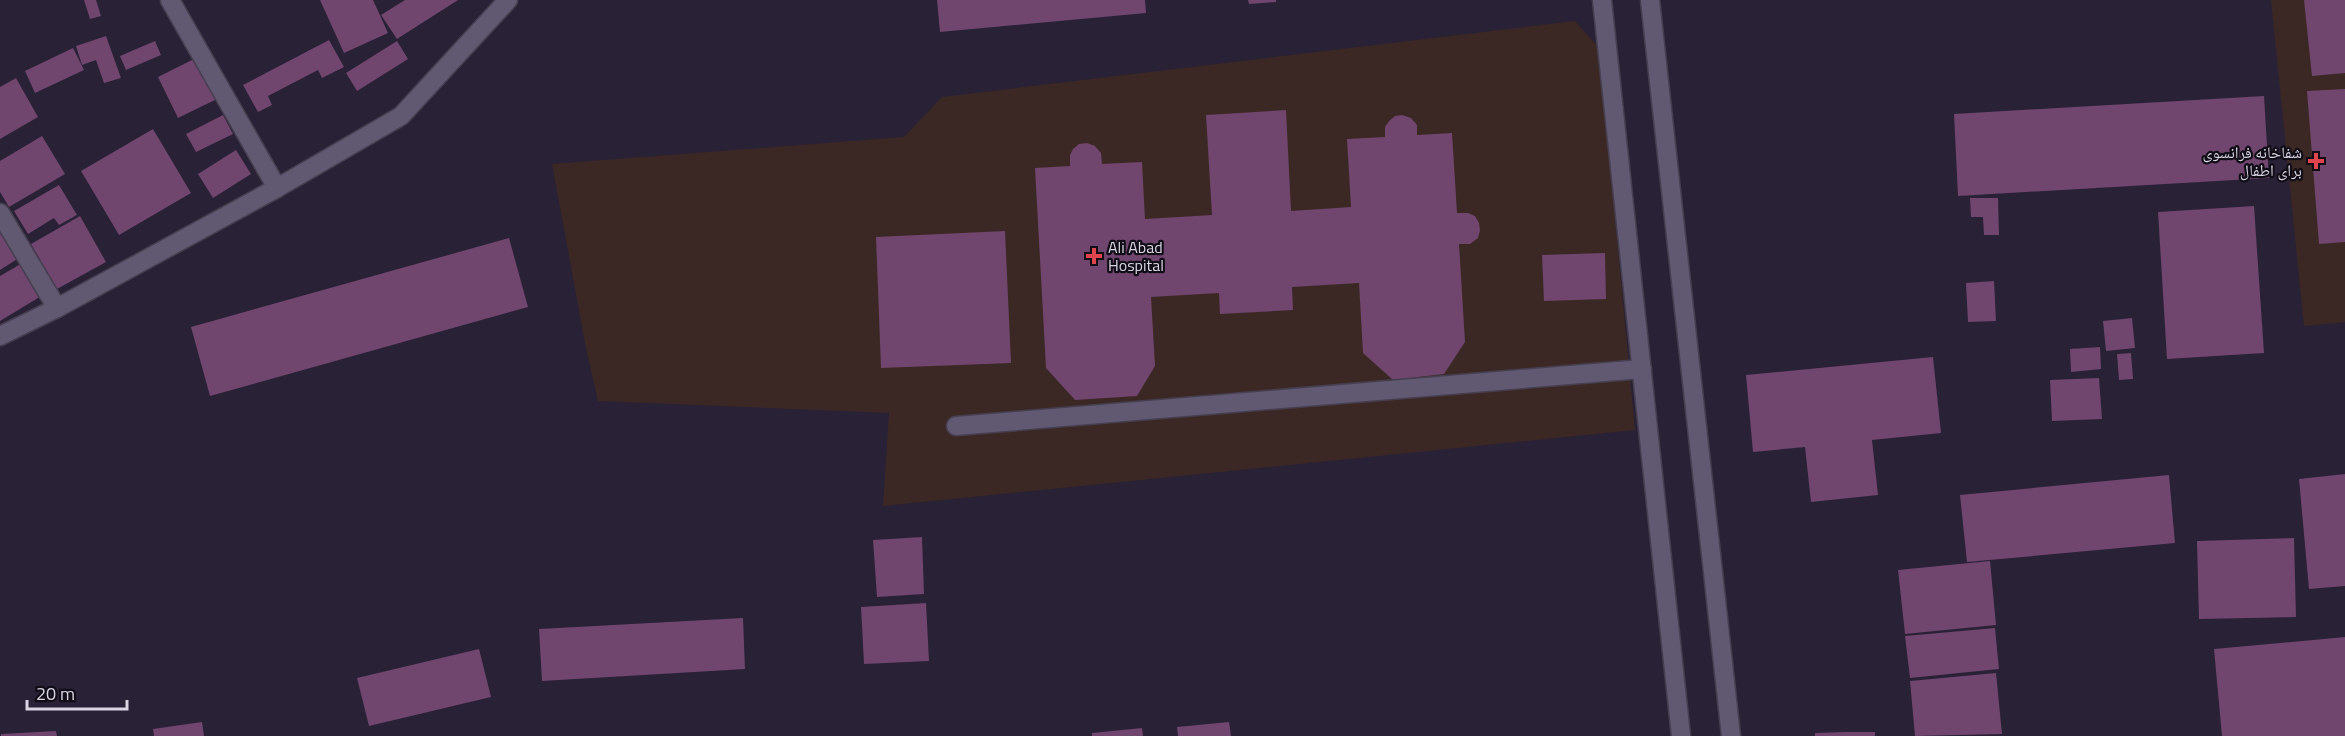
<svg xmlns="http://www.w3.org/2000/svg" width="2345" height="736" font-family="'Titillium Web','Noto Naskh Arabic',sans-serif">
<rect width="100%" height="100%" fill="#292136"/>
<g fill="#3b2824">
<polygon points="2271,0 2345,0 2345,322 2304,326"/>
<polygon points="1575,21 1599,48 1635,430 883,506 889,413 598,401 586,348 552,164 904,137 942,97"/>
</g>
<g fill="#70456e">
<polygon points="84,0 96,0 101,16 90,19"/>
<polygon points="320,0 373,0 388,33 344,53"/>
<polygon points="405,0 458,0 397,39 381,15"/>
<polygon points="937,0 1145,0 1146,13 940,32"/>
<polygon points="1248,0 1276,0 1276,2 1249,4"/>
<polygon points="2304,0 2345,0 2345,73 2312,76"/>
<polygon points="106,36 121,78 104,83 96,60 82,65 76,46"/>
<polygon points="329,40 344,67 322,78 318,70 268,96 272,105 258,112 243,85"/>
<polygon points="155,41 161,55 126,70 120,56"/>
<polygon points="397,41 408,59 357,91 346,73"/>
<polygon points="73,48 84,70 35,93 25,71"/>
<polygon points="198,57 219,98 178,118 158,77"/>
<polygon points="16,78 38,117 0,139 0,87"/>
<polygon points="2345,89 2345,242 2319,244 2307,91"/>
<polygon points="2264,96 2269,178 1958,196 1954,114"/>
<polygon points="1286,110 1291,211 1351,207 1347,139 1385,137 1385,127 1389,121 1395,116 1402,115 1411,118 1417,125 1417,135 1452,133 1457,213 1468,213 1475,216 1479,223 1480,230 1478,238 1470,244 1459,244 1465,342 1444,374 1393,380 1363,353 1359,283 1292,287 1293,310 1220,314 1219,293 1151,297 1155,366 1137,396 1075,400 1046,368 1035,168 1070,166 1070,155 1073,149 1079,144 1087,143 1095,146 1101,153 1102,164 1142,162 1145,219 1212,215 1206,115"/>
<polygon points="223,115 233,134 196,152 186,134"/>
<polygon points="153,129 191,193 119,235 81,171"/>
<polygon points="42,136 65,174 9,207 0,192 0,161"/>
<polygon points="236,150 251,174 213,198 198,174"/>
<polygon points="59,185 77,215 59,225 54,218 28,234 14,211"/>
<polygon points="1970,198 1998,198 1999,235 1984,235 1983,217 1971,217"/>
<polygon points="2254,206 2264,353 2167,359 2158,212"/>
<polygon points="80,216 106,262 57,289 31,244"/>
<polygon points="0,220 22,256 0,270"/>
<polygon points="1005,231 1011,363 881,368 876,237"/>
<polygon points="509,238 528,307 210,396 191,327"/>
<polygon points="1605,253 1606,299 1544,301 1542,255"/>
<polygon points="24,262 43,295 0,321 0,276"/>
<polygon points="1994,281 1996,321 1968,322 1966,283"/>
<polygon points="2132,318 2135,348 2106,351 2103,321"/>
<polygon points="2100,347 2101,369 2071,372 2070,349"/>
<polygon points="2131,353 2133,379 2119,380 2117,354"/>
<polygon points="1933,357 1941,433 1872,440 1878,495 1811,502 1805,447 1753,452 1746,375"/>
<polygon points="2099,378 2102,419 2052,421 2050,380"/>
<polygon points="2345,474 2345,586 2309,589 2299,479"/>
<polygon points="2169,475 2175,543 1967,562 1960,495"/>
<polygon points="922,537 924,594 877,597 873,540"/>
<polygon points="2294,538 2296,617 2199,619 2197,541"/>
<polygon points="1990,561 1996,625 1905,634 1898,570"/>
<polygon points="926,603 929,661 864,664 861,607"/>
<polygon points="743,618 745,669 542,681 539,629"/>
<polygon points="1995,628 1999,669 1910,678 1905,636"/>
<polygon points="2345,637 2345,736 2222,736 2214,649"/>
<polygon points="479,649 491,697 369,726 357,678"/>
<polygon points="1996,673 2002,734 1915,736 1910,681"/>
<polygon points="202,722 204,736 154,736 153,729"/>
<polygon points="1229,722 1231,736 1178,736 1177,727"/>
<polygon points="1142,728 1143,736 1092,736 1092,733"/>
<polygon points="56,731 57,736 1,736 1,734"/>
<polygon points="1844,732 1875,732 1875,736 1815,736 1815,733"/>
</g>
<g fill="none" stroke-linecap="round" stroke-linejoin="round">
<defs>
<g id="lane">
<polyline points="1602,0 1681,736"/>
<polyline points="1650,0 1731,736"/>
<polyline points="956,426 1642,369"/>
</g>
<g id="street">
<polyline points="170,0 277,188"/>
<polyline points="0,213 57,308"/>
<polyline points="0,336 57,308 277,188 401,116 508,0"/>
</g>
</defs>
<use href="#lane" stroke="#463f50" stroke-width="21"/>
<use href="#street" stroke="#463f50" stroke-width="21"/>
<use href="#lane" stroke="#615871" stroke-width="18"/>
<use href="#street" stroke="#615871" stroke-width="18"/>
</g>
<g fill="#e0444e" stroke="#100d16" stroke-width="2">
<path d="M2313 152h6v6h6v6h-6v6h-6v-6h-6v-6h6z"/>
<path d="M1091 247h6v6h6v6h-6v6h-6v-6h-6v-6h6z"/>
</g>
<g text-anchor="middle" stroke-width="4.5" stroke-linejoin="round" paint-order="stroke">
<g font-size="16" fill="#d9d4e3" stroke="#100d16" text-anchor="end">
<text x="2302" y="158">شفاخانه فرانسوی<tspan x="2302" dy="18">برای اطفال</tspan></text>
<text x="1108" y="253" text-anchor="start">Ali Abad<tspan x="1108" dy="18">Hospital</tspan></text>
</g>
</g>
<path d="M27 700v9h100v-9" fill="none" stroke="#d9d4e3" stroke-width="3"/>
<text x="36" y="700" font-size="18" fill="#d9d4e3" stroke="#100d16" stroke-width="4.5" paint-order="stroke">20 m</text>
</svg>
